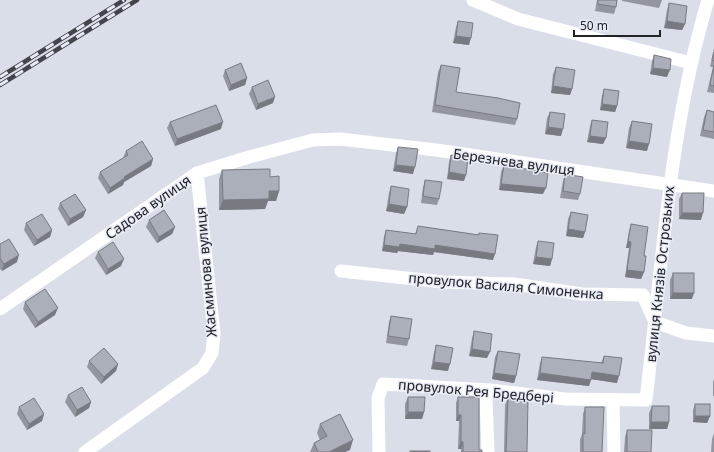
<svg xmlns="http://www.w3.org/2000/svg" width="714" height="452" font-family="'Noto Sans',sans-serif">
<rect width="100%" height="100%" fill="#dadee8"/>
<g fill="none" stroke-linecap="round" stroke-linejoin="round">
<g stroke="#fff" stroke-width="13">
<polyline points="473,0 518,19 691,63"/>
<polyline points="341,271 443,282 514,284 582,294 643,295 655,322"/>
<polyline points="0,309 197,173 249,157 313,140 340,139 436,150 714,191"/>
<polyline points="655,322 686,333 714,336"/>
<polyline points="613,400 614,452"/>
<polyline points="85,452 203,368 212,353 214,334 197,173"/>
<path d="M379,452l-1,-54 5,-14 107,6 75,9 81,1c16,-134 23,-270 62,-400"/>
<polyline points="488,452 486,397 490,390"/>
</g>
<defs>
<g id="rail">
<polyline points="0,77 124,0"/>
<polyline points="0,85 137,0"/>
</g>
</defs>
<use href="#rail" stroke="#43454a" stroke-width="4.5"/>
<use href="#rail" stroke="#e7ebf6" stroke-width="3" stroke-dasharray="9" stroke-linecap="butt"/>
</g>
<g fill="#93969f">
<polygon points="597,0 617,0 616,7 614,14 595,11"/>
<polygon points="622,0 662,0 659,8 622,1"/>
<polygon points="669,3 685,24 682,30 664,28 667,10"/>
<polygon points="458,21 469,45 453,43 456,27"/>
<polygon points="714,48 714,93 707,92 713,67 710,67"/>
<polygon points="654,55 667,77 650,74 652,61"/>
<polygon points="441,65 456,92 517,119 515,125 432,112 438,72"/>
<polygon points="556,67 572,89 570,95 551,93 553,74"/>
<polygon points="225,70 247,78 245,85 229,91 223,76"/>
<polygon points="252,87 273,103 256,110 249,94"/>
<polygon points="604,89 617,106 615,112 600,110 602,95"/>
<polygon points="707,110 714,112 714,139 700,136 704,117"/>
<polygon points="550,112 561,136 545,134 547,118"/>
<polygon points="592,120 606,138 603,144 587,142 590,126"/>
<polygon points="632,121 647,151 626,148 629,128"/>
<polygon points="170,122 221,129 175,146 167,128"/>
<polygon points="398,147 413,174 393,171 396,153"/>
<polygon points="126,151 153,159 151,166 124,182 123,185 108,194 98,178 100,172 123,158"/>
<polygon points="451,155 464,181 447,179 449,162"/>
<polygon points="504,165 543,194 499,190 501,172"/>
<polygon points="222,170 270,177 279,191 276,201 268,201 265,209 219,210 219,179"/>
<polygon points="565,174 580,194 578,200 560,198 563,181"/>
<polygon points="425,180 439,199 437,205 421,203 423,187"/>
<polygon points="391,186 407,207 404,214 386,211 389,193"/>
<polygon points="682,193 701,220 679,219 679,199"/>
<polygon points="60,203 86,210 83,217 68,226 58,209"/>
<polygon points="571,212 585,232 583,238 566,236 568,219"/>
<polygon points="149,220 175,227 172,234 157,243 146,227"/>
<polygon points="26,223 52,230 50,237 34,246 24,230"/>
<polygon points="631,224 644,256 644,272 641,279 625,277 629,248 626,248 629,231"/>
<polygon points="418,226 478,235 479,233 493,260 434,252 433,255 398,251 397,253 382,251 384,236 386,230 415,234"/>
<polygon points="538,241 552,259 550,266 533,264 536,247"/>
<polygon points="0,244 17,262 2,271 0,269"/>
<polygon points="98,252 121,266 106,275 95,258"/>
<polygon points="673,273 692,299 670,299 670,280"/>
<polygon points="25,302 55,315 35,328 23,309"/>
<polygon points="391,316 409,339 407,346 386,343 389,322"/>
<polygon points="474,331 487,358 469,356 472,338"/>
<polygon points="436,345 448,371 431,369 434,352"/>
<polygon points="498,351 516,376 514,383 492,379 495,357"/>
<polygon points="604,356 617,383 591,379 589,386 537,380 540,363 542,357 601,363"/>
<polygon points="89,361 118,364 116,371 101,384 87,367"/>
<polygon points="714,379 714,396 713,396 713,382"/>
<polygon points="68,395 91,402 89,408 75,417 65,402"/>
<polygon points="408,397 424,412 422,419 405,419 405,404"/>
<polygon points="458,397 479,450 482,452 461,452 461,449 458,449 459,421 456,421 456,403"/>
<polygon points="508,398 527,452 504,452 505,405"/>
<polygon points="695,404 710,416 707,423 693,422 693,410"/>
<polygon points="652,406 669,422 667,429 649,429 649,413"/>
<polygon points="19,407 44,414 42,421 27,430 17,414"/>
<polygon points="585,407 602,452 580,452 580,440 582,434 583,414"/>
<polygon points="320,424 350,450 345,452 310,452 314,443 320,440 317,433"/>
<polygon points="627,430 651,452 624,452 625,437"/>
<polygon points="714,433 714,452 711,452 712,439"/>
</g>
<g fill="#787a82">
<polygon points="667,21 685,24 682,30 664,28"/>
<polygon points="456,36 471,38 469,45 453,43"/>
<polygon points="653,68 670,70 667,77 650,74"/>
<polygon points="247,78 245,85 229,91 231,85"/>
<polygon points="553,86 572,89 570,95 551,93"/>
<polygon points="275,97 273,103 256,110 258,104"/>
<polygon points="602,104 617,106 615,112 600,110"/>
<polygon points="223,122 221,129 175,146 177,139"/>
<polygon points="548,127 563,129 561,136 545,134"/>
<polygon points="590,136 606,138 603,144 587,142"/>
<polygon points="629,141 649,144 647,151 626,148"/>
<polygon points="153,159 151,166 124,182 123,185 108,194 110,188 124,177"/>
<polygon points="396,165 415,167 413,174 393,171"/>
<polygon points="449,172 466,175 464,181 447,179"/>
<polygon points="501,184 546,188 543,194 499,190"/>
<polygon points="269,191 279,191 276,201 268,201 265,209 219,210 223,200"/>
<polygon points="389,204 407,207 404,214 386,211"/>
<polygon points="86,210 83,217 68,226 70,219"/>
<polygon points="682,213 703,213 701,220 679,219"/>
<polygon points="175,227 172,234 157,243 159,237"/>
<polygon points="568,229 585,232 583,238 566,236"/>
<polygon points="52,230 50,237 34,246 37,240"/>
<polygon points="628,241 631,242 629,248 626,248"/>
<polygon points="400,244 435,245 495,254 493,260 434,252 433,255 398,251 397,253 382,251 384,245"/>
<polygon points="19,255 17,262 2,271 4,264"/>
<polygon points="536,257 552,259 550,266 533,264"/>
<polygon points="124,259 121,266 106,275 108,269"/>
<polygon points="627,270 644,272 641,279 625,277"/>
<polygon points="673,293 694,293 692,299 670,299"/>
<polygon points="58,308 55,315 35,328 38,322"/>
<polygon points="472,349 490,352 487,358 469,356"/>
<polygon points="434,362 450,364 448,371 431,369"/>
<polygon points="118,364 116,371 101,384 104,377"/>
<polygon points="592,372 619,376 617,383 590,379"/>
<polygon points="494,373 516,376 514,383 492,379"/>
<polygon points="540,373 591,380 589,386 537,380"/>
<polygon points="91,402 89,408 75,417 77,410"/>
<polygon points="408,412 424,412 422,419 405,419"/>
<polygon points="44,414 42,421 27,430 29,424"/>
<polygon points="458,415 461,415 459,421 456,421"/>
<polygon points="695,416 710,416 707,423 693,422"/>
<polygon points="651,422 669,422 667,429 649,429"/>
<polygon points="353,440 350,450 345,452 329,452"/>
<polygon points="461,442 463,442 461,449 458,449"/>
</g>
<g fill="#abafb9" stroke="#787a82">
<polygon points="598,0 617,0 616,7 598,4"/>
<polygon points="669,3 687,6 685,24 667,21"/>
<polygon points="458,21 473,23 471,38 456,36"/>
<polygon points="714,52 714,61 712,60"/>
<polygon points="654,55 671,59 670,70 653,68"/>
<polygon points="241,63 247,78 231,85 225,70"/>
<polygon points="441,65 460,68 456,92 498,98 520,103 517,119 435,105"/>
<polygon points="714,65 714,86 710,85"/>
<polygon points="556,67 575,70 572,89 553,86"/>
<polygon points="268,80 275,97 258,104 252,87"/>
<polygon points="604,89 619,91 617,106 602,104"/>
<polygon points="216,105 223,122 177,139 170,122"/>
<polygon points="707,110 714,112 714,132 703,130"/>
<polygon points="550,112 565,114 563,129 548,127"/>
<polygon points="592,120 608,122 606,138 590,136"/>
<polygon points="632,121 652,124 649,144 629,141"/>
<polygon points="142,141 153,159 124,177 125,178 110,188 100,172 128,155 126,151"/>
<polygon points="398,147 418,149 415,167 396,165"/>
<polygon points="451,155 468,158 466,175 449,172"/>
<polygon points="504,165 548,173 546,188 501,184"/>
<polygon points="270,169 270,177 279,176 279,191 269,191 269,199 223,200 222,170"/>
<polygon points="565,174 583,177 580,194 563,191"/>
<polygon points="425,180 442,182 439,199 423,196"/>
<polygon points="391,186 409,189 407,207 389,204"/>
<polygon points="682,193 704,193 703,213 682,213"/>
<polygon points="75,194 86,210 70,219 60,203"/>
<polygon points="164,210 175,227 159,237 149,220"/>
<polygon points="571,212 588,215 585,232 568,229"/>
<polygon points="42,214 52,230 37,240 26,223"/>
<polygon points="631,224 648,227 644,256 646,256 644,272 627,270 631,242 628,241"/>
<polygon points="418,226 479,235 479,233 498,235 495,254 435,245 435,249 400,244 399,247 384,245 386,230 416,234"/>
<polygon points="9,239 19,255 4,264 0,258 0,244"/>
<polygon points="538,241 554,243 552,259 536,257"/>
<polygon points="113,242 124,259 108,269 98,252"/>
<rect x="673" y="273" width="21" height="20"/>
<polygon points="45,289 58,308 38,322 25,302"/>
<polygon points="391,316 412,319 409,339 388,336"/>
<polygon points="474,331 492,334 490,352 472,349"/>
<polygon points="436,345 453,348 450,364 434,362"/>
<polygon points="104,348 118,364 104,377 89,361"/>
<polygon points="498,351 520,354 516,376 494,373"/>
<polygon points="604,356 622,358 619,376 592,372 591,380 540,373 542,357 603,363"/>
<polygon points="82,387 91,402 77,410 68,395"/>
<polygon points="408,397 425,397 424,412 408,412"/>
<polygon points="458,397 479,397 479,450 482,450 482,452 463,452 463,442 461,442 461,415 458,415"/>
<polygon points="34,398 44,414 29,424 19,407"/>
<polygon points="508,398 528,398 527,452 506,452"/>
<rect x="695" y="404" width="15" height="12"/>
<polygon points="652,406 669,406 669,422 651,422"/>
<polygon points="585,407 604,407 602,452 583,452 583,433 585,434"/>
<polygon points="340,414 353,440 329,452 318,452 314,443 327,436 320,424"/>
<polygon points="627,430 652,430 651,452 627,452"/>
<rect x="410" y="451" width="20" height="1"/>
</g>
<g text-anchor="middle" stroke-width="3" stroke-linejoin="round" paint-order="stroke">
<g font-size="14" fill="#212326" stroke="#e7ebf6">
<text transform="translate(514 162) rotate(8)" y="5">Березнева вулиця</text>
<text transform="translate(148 207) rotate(-35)" y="5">Садова вулиця</text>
<text transform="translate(206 272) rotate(-95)" y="5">Жасминова вулиця</text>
<text transform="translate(660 274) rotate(-84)" y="5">вулиця Князів Острозьких</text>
<text transform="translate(506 286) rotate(5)" y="5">провулок Василя Симоненка</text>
<text transform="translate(476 391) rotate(5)" y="5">провулок Рея Бредбері</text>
</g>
</g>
<path d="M574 30v6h86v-6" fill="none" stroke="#212326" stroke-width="2"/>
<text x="580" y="30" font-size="12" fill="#212326" stroke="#e7ebf6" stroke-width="3" paint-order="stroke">50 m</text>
</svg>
